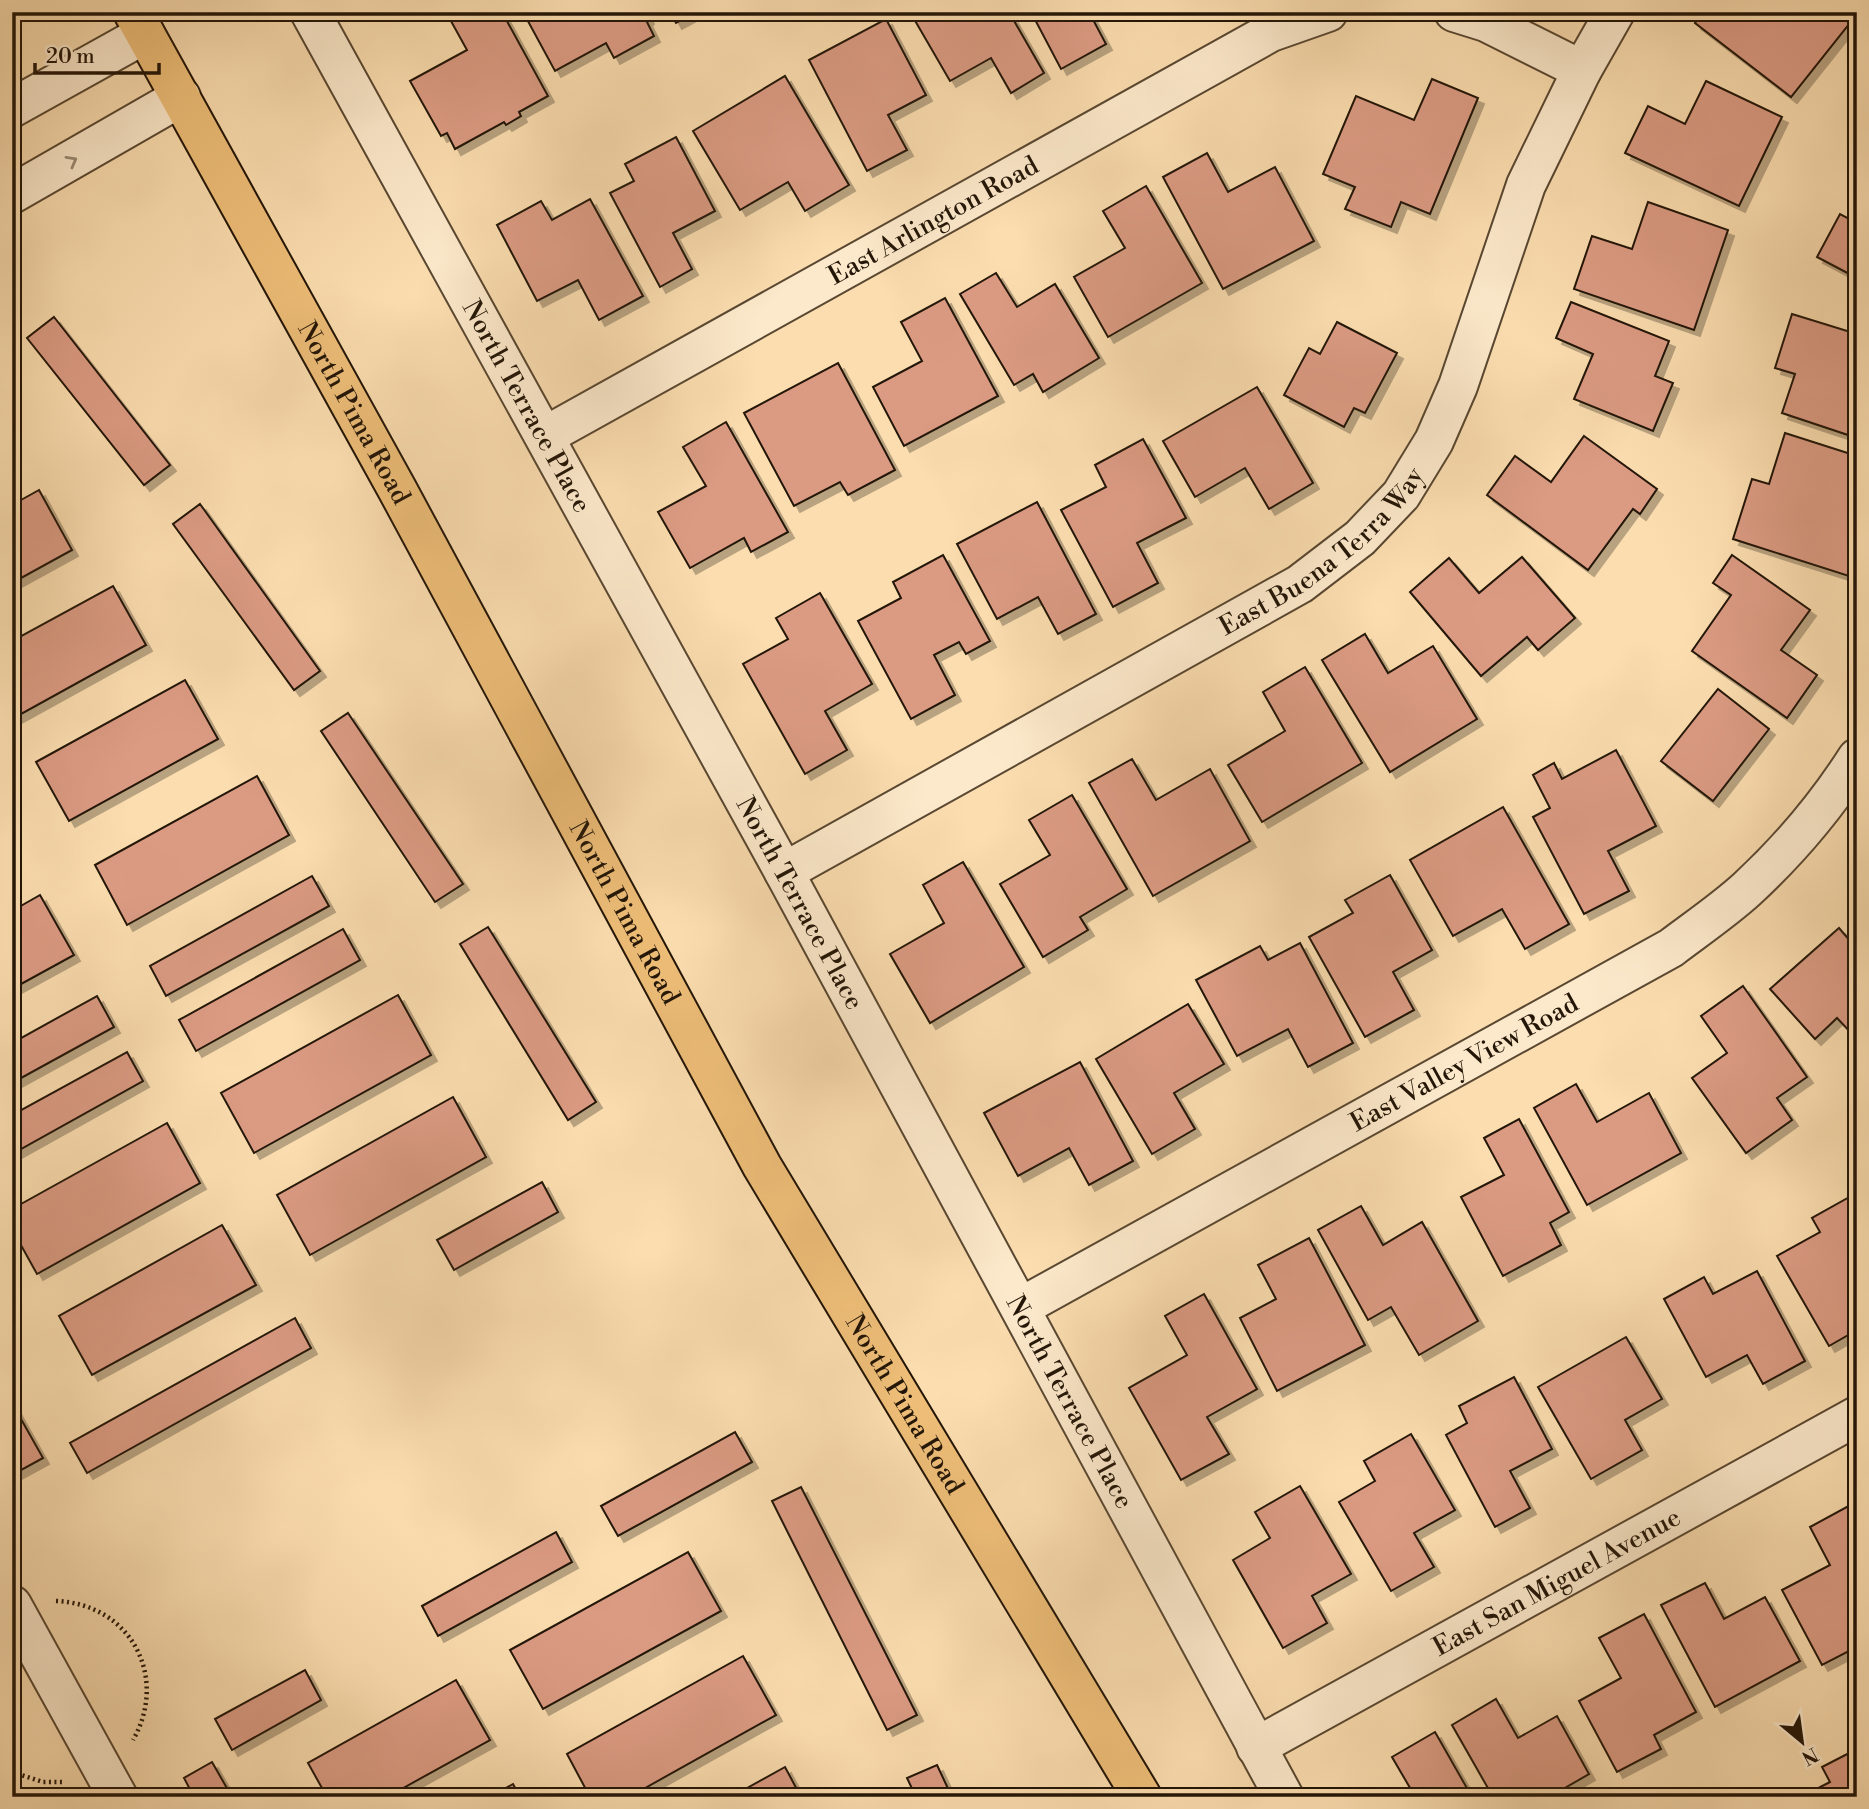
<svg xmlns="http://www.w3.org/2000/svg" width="1869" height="1809" font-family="'Libre Bodoni',serif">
<defs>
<filter id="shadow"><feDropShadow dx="6" dy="6" stdDeviation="0" flood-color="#0004"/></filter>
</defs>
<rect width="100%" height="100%" fill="#fbddaf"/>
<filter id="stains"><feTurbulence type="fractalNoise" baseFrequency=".00286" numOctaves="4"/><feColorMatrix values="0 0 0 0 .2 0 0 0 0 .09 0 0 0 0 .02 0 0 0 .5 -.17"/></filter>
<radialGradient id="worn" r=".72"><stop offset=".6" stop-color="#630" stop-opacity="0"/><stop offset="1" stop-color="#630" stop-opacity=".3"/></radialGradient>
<g fill="#db9b83" stroke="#231507" stroke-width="2" filter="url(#shadow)">
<polygon points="446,12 502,12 548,96 519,112 521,116 506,125 504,122 455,149 447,133 441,136 410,81 467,50"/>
<polygon points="523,12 645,12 648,18 646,20 654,36 614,58 606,43 555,71"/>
<polygon points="670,12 696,12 676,23"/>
<polygon points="910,12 1009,12 1044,73 1011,93 991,58 950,81"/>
<polygon points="1031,12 1089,12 1106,44 1061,69"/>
<polygon points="1703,12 1855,12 1857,14 1791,97 1695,23"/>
<polygon points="886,19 926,95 888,115 907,150 867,171 809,60"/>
<polygon points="785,76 849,185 805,211 788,182 740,210 693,131"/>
<polygon points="1432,79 1478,98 1430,214 1401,202 1391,227 1345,209 1355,187 1323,174 1356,96 1414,120"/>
<polygon points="1706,81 1782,117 1739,206 1625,153 1648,106 1685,124"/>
<polygon points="676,137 715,211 673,233 692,269 660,287 610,193 634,181 625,164"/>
<polygon points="1207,153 1228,192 1275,167 1314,241 1223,289 1163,177"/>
<polygon points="1146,186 1202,283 1108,337 1074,277 1125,248 1103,211"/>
<polygon points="590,199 643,296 599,320 578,280 537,301 497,225 541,201 552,220"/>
<polygon points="1648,202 1728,230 1694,330 1574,289 1592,236 1632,249"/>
<polygon points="1857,208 1857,278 1817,257 1840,214 1851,220"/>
<polygon points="996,273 1017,307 1055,284 1099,358 1043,392 1033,374 1014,385 960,294"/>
<polygon points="945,298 998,396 904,446 873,387 922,361 901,322"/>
<polygon points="1571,302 1669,341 1655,376 1673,383 1653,431 1574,399 1593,354 1556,338"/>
<polygon points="1792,314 1857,334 1857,438 1782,413 1795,374 1775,368"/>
<polygon points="54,317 170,465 144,485 27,338"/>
<polygon points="1337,322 1397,353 1365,413 1354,408 1344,427 1284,395 1309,348 1320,354"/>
<polygon points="838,363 895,470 848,495 840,482 794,506 744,413"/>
<polygon points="1257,387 1313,483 1269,509 1245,468 1195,497 1163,441"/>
<polygon points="726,422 788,532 751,552 744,538 690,568 658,512 706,486 683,447"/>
<polygon points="1785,433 1857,456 1855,578 1733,539 1752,479 1769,484"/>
<polygon points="1584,436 1657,489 1640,514 1633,509 1588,570 1487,495 1515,456 1551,482"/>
<polygon points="1143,439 1186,518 1137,543 1158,583 1113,607 1061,510 1106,487 1095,465"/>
<polygon points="39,490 72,550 12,583 12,505"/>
<polygon points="1037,502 1096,614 1058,634 1038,597 997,619 957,544"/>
<polygon points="200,504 320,671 294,690 173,524"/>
<polygon points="943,555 990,641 966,654 959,642 934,655 955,695 911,719 858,621 901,598 893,582"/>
<polygon points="1732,555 1810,610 1781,650 1817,675 1787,718 1692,651 1731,595 1713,583"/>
<polygon points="1522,557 1575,618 1538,650 1527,637 1481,676 1410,592 1449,558 1479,593"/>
<polygon points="113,586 146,645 12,719 12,641"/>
<polygon points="820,593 872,684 825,711 847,750 805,774 743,664 788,639 776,618"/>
<polygon points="1365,634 1388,673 1433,646 1477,719 1390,772 1322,660"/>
<polygon points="1305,667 1362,763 1262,822 1228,765 1285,731 1263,692"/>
<polygon points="185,680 218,739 69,821 36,762"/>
<polygon points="1718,689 1769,729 1713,801 1661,761"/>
<polygon points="348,713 463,884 435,902 321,731"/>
<polygon points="1616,750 1656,826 1608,851 1629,891 1584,914 1533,817 1550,808 1533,775 1554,763 1562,779"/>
<polygon points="1132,759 1156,800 1210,769 1250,841 1153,896 1089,783"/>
<polygon points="257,776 289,835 127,925 95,865"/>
<polygon points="1072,795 1127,889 1080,917 1088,930 1043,957 1000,884 1050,855 1029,820"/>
<polygon points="1503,807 1569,924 1525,949 1502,909 1453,936 1410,860"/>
<polygon points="963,862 1024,967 930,1023 890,954 944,923 923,885"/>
<polygon points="1390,875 1432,950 1393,972 1414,1010 1365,1037 1309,937 1353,913 1345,900"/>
<polygon points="312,876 329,906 166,996 150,966"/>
<polygon points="40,895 74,955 12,989 12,911"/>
<polygon points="488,927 596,1102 568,1120 460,944"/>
<polygon points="1839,928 1857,949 1857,1032 1853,1035 1837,1018 1815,1039 1770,989"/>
<polygon points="343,929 360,960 196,1051 179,1020"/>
<polygon points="1300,943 1353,1043 1308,1067 1288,1029 1237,1056 1196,980 1260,946 1268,960"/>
<polygon points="1743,986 1807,1077 1777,1098 1792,1120 1746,1153 1692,1078 1727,1053 1701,1016"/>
<polygon points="398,995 431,1055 254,1153 221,1093"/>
<polygon points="97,996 114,1027 12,1083 12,1043"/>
<polygon points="1188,1004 1224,1064 1174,1093 1195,1129 1152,1154 1096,1059"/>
<polygon points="127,1052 143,1081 12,1154 12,1115"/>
<polygon points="1080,1062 1133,1161 1089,1185 1069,1148 1018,1176 984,1113"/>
<polygon points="1576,1084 1597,1122 1649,1093 1681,1153 1587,1205 1534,1108"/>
<polygon points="453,1097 486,1157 310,1255 277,1195"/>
<polygon points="1519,1119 1569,1212 1550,1223 1561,1245 1503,1276 1461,1197 1504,1175 1484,1138"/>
<polygon points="167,1123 200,1183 37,1274 12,1229 12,1209"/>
<polygon points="542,1182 558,1212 454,1270 437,1240"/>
<polygon points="1853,1195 1857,1201 1857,1330 1829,1346 1777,1256 1820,1232 1812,1218"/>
<polygon points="1361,1206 1383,1245 1422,1222 1478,1321 1419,1355 1391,1307 1368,1320 1318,1230"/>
<polygon points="222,1225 256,1285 92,1375 59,1316"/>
<polygon points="1309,1238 1365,1345 1277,1391 1240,1318 1276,1299 1258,1265"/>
<polygon points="1757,1271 1805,1361 1763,1384 1747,1355 1706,1377 1664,1299 1704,1277 1713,1294"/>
<polygon points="1204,1294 1257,1389 1207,1417 1229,1454 1181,1480 1129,1388 1187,1355 1165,1316"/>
<polygon points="295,1318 311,1348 87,1473 70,1443"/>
<polygon points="1626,1337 1662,1399 1625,1420 1642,1450 1591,1479 1538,1387"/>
<polygon points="1514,1377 1552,1449 1510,1471 1530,1508 1495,1527 1446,1435 1467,1423 1459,1406"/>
<polygon points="12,1403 43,1458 14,1474 12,1471"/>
<polygon points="735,1432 752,1462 618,1536 601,1506"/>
<polygon points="1411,1434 1455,1510 1414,1533 1434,1567 1391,1591 1339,1502 1375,1481 1364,1461"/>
<polygon points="1300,1486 1351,1574 1312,1596 1327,1623 1283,1648 1233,1560 1270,1538 1255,1512"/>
<polygon points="801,1487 917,1715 887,1730 772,1501"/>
<polygon points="1856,1502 1857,1647 1822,1665 1782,1590 1830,1565 1810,1527"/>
<polygon points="556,1532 572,1562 438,1636 422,1606"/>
<polygon points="688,1552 721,1611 543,1709 510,1650"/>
<polygon points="1705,1583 1724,1619 1765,1597 1800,1661 1715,1707 1661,1605"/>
<polygon points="1644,1614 1696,1712 1654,1735 1661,1749 1617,1772 1579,1701 1621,1678 1599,1638"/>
<polygon points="743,1656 776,1715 629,1797 590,1797 567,1754"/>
<polygon points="305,1670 321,1700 232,1750 215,1719"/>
<polygon points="456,1680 490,1740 387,1797 327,1797 308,1763"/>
<polygon points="1496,1699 1518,1738 1557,1716 1589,1774 1549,1797 1493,1797 1452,1725"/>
<polygon points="1435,1732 1472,1797 1407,1797 1413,1793 1392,1757"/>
<polygon points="1857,1749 1857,1797 1801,1797 1830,1782 1822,1767"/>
<polygon points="212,1762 232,1797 194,1797 184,1778"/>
<polygon points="937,1765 952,1797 916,1797 907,1778"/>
<polygon points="785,1767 801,1797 731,1797"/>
<polygon points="513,1784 520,1797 490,1797"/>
</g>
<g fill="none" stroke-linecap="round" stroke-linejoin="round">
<defs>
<g id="minor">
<path id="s1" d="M310,12l474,860 500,925"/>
<polyline points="1454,12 1486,22 1582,70"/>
<polyline points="12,108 145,34"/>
<polyline points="12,194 181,97"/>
<path id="s2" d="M545,436l726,-404 57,-20"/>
<path id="s3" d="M784,872l516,-288 60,-46 41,-43 33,-54 24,-55 68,-201 56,-115 33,-58"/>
<path id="s4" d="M1021,1307l650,-359c25,-19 53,-38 76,-59 41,-38 80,-84 110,-131"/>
<polyline points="12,1605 118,1797"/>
<path id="s5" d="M1256,1747l601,-331"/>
</g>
<g id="major">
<path id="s6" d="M133,12l264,477 365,677 380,631"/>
</g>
</defs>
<use href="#minor" stroke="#594731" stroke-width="42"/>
<use href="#major" stroke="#231507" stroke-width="42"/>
<g stroke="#231507" stroke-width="4.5" stroke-dasharray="2 3.5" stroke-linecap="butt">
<path d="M56,1601c75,3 113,76 77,139"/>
<polyline points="12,1772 43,1782 62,1782"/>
</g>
<use href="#minor" stroke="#fce9cb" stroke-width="38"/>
<use href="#major" stroke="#eebe78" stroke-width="38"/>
</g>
<defs><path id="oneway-chevron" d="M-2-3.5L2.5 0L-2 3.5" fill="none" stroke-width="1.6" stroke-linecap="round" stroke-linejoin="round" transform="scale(1.75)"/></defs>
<use stroke="#9a8a73" href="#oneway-chevron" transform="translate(72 161) rotate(-29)"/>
<g text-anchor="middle" stroke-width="5" stroke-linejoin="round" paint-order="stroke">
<g font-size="26" fill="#231507" stroke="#fce9cb">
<text dy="9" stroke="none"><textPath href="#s2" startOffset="444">East Arlington Road</textPath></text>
<text dy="9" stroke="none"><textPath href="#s1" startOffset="450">North Terrace Place</textPath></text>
<text dy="9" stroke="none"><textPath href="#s6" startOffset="458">North Pima Road</textPath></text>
<text dy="9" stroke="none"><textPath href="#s3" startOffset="628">East Buena Terra Way</textPath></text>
<text dy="9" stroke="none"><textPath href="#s1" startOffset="1017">North Terrace Place</textPath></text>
<text dy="9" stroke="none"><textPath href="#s6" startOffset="1026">North Pima Road</textPath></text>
<text dy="9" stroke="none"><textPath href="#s4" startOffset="506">East Valley View Road</textPath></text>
<text dy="9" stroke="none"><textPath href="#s1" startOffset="1584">North Terrace Place</textPath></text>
<text dy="9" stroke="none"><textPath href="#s6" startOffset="1592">North Pima Road</textPath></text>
<text dy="9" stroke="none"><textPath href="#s5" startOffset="343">East San Miguel Avenue</textPath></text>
</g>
</g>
<rect width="1869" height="1809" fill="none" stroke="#fbddaf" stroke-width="42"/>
<rect x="14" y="14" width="1841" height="1781" fill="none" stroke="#231507" stroke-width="3.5"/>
<rect x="21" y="21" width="1827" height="1767" fill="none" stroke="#231507" stroke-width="2"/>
<g transform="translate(1802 1742) rotate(151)" stroke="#fce9cb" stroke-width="5" paint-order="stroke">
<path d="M0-5L12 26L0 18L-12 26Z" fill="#231507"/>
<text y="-10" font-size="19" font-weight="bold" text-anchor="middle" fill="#231507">N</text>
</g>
<path d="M35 63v10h124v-10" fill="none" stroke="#231507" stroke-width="3.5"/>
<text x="46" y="63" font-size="21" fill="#231507" stroke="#fce9cb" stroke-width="5" paint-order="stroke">20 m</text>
<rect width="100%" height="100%" filter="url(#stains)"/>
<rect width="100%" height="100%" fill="url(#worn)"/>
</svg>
